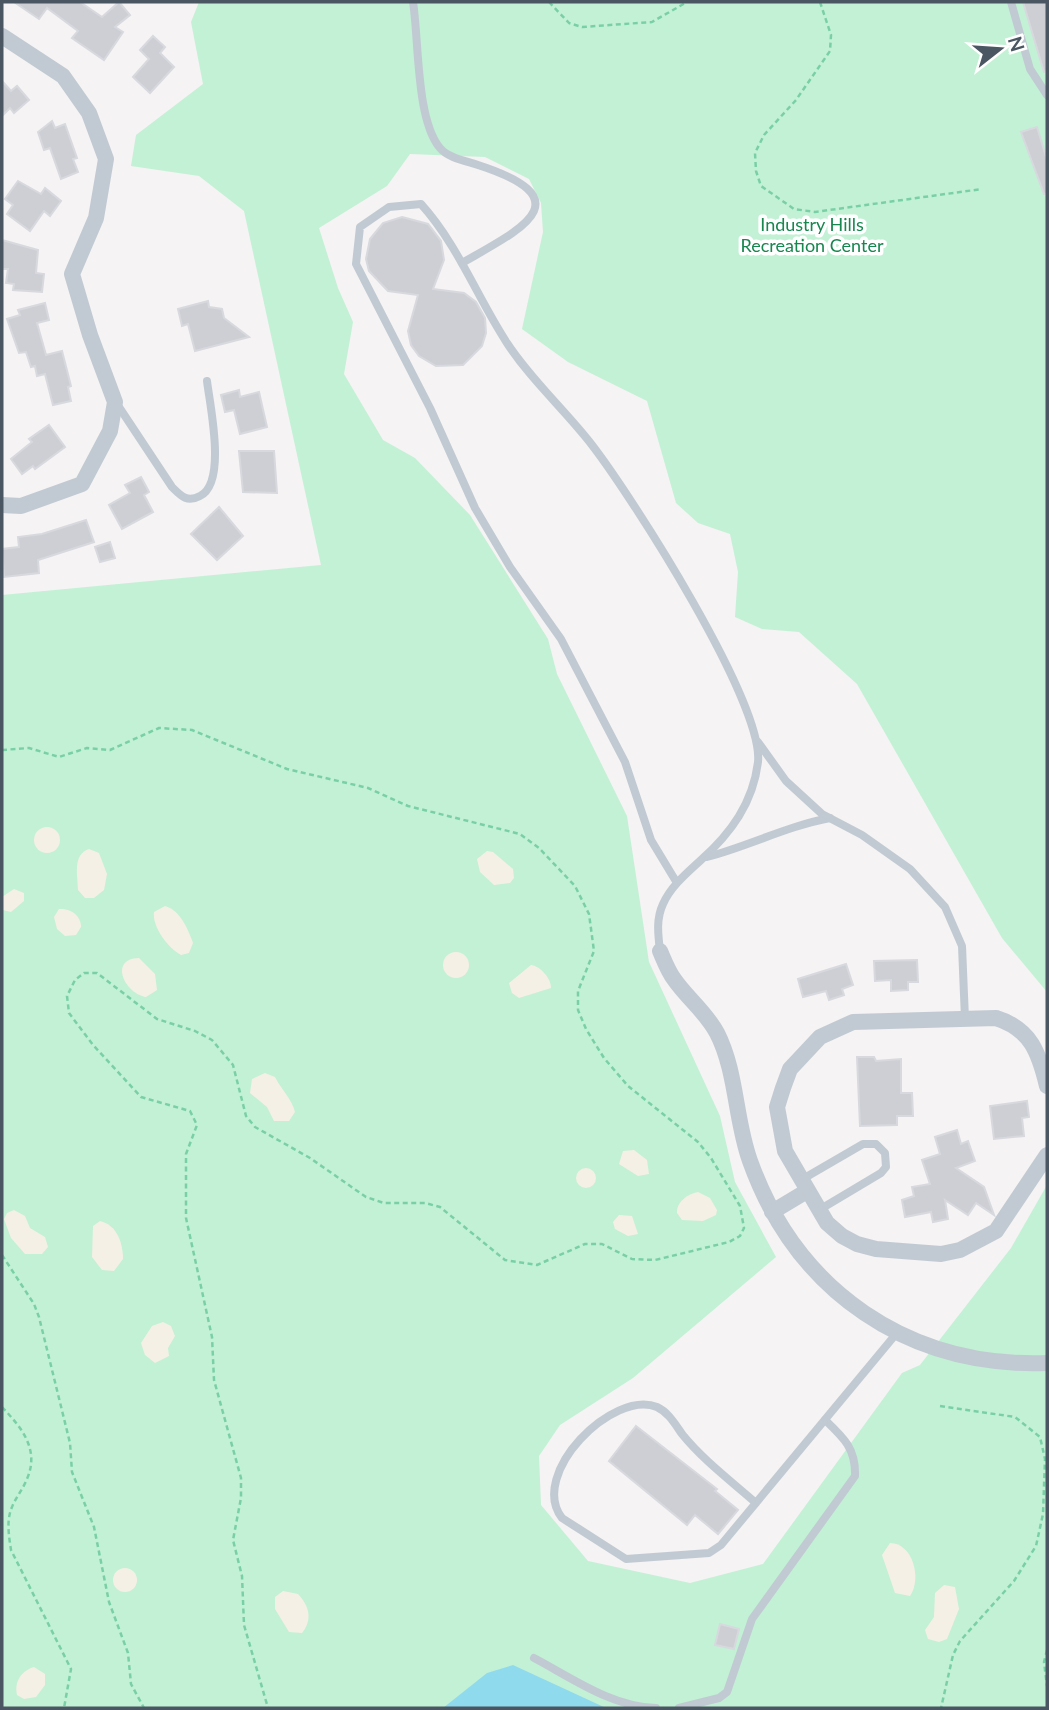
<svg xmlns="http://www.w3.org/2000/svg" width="1049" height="1710" font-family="Lato,sans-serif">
<rect width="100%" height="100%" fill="#f5f3f3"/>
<polygon fill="#c3f1d5" points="199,2 1047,2 1047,992 1002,938 857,684 799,632 762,629 735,617 738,572 730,534 698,523 676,503 647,401 568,362 522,329 543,232 541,203 529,179 485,157 410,154 387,186 319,228 338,288 353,322 344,374 383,440 415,458 470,515 548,639 557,674 627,816 649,962 720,1116 735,1182 776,1257 633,1378 560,1425 539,1456 541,1505 588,1561 690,1583 763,1564 902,1373 920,1365 1011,1248 1047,1185 1047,1708 2,1708 2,595 321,565 244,211 199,176 131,166 136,135 203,84 191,22"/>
<g fill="#f5f0e5">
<circle cx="47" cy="840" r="13"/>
<path d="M89,849l10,4 8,21 -3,16 -10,8h-9l-7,-8c0,-15 -6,-35 11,-41z"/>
<polygon points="487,851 493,852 513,869 514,878 510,883 494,885 480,872 477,859"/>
<polygon points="14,889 24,893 24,901 11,912 3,910 2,897"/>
<path d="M165,906c15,4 23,23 28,37l-4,10 -8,2c-13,-7 -29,-28 -27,-43z"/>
<path d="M59,909c11,-1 22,6 22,18l-5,8 -11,1 -8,-7 -3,-12z"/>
<circle cx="456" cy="965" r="13"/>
<path d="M139,958l16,16 2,16 -11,7c-21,-3 -38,-38 -7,-39z"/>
<path d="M531,965c9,1 20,13 20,23l-32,10 -7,-5 -3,-10z"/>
<path d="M265,1073l10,4c6,12 17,22 20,35l-6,9h-15l-7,-14 -17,-14 2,-14z"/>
<polygon points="634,1150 647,1160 649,1174 638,1176 619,1164 623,1151"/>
<circle cx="586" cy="1178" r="10"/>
<path d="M698,1192l12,6 7,12 -1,5 -13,6 -21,-1 -5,-7c-1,-11 11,-19 21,-21z"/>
<polygon points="14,1210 25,1216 30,1228 45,1237 48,1247 42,1254 25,1254 11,1238 4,1219 7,1213"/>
<polygon points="619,1215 632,1216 638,1234 628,1236 615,1229 613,1222"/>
<path d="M100,1221c17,4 23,22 23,38l-9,12 -12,-1 -10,-13 1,-31z"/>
<polygon points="163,1322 171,1326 175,1336 168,1348 169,1356 155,1363 145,1355 141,1343 152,1326"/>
<path d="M890,1543c23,0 32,36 20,53l-15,-3 -13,-38z"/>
<circle cx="125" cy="1580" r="12"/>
<polygon points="944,1585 955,1587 959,1609 947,1639 939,1642 928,1639 925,1630 934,1617 935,1593"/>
<path d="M283,1591l15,3c11,12 15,25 4,39l-13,-1 -14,-23v-12z"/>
<path d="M34,1667l11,7v11l-9,12 -12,2 -7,-4c-3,-13 4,-24 17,-28z"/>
</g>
<polygon fill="#90daee" points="513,1665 606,1708 443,1708 487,1673"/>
<g fill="#cdcfd5" stroke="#d7d9de" stroke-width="2">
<polygon points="14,2 80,2 102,17 119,2 130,15 115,27 123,32 104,60 72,38 78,31 47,8 39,19"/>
<polygon points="1023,2 1047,2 1047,71 1044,72"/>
<polygon points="153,36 165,47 160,53 174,67 150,93 133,77 149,59 140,50"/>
<polygon points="2,81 11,91 17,86 29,100 14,113 10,108 2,116"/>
<polygon points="52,121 55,128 65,124 77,158 73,159 78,172 61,179 50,148 44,150 38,132"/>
<polygon points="1037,127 1047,160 1047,194 1044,194 1021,132"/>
<polygon points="18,181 41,194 45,188 61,201 50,216 44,211 30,231 7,214 13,205 5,199"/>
<polygon points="402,217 428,224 441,241 444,260 433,289 464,293 476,302 485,318 486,333 482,346 463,365 436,366 419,356 411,345 408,331 418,295 388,291 369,271 366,259 370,239 383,223"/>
<polygon points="2,240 38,250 36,273 44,274 42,292 13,290 14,284 6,283 8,269 2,269"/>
<polygon points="208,301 209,307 222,309 224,318 249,337 195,351 188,324 182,326 178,309"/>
<polygon points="45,303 49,320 37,323 46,355 62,351 71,386 68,387 71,401 53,405 45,374 37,376 35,366 31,367 26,352 19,353 7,319 20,315 18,310"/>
<polygon points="239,390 240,397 259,392 267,427 240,434 234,410 225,412 221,395"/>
<polygon points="49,425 65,447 35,469 33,466 22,474 11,459 32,442 29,439"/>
<polygon points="239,451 274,451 277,493 243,492"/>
<polygon points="141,477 149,492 144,495 153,512 122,529 109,505 130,493 125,485"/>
<polygon points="219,507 243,536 217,560 191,534"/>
<polygon points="86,520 94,542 38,560 39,573 4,577 2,549 19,547 18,537 42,534"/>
<polygon points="110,542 115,558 100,562 95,547"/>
<polygon points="917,960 918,982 908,982 908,990 891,991 891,980 875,981 874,961"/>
<polygon points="846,964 853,985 842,989 844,995 829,1000 826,991 803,997 798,979"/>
<polygon points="857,1057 874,1057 876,1061 901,1059 901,1093 912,1093 913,1116 897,1116 897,1125 860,1126"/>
<polygon points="1027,1101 1029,1117 1022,1118 1024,1136 994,1139 990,1106"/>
<polygon points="957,1130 961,1144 968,1141 975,1161 956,1168 984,1187 994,1215 976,1203 968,1215 945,1200 948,1219 933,1222 931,1212 905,1217 902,1200 914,1196 912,1187 930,1184 922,1160 940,1154 935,1137"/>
<polygon points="636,1426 717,1489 715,1491 738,1510 718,1534 695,1515 687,1525 609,1461"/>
<polygon points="720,1624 739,1629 734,1649 715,1645"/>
</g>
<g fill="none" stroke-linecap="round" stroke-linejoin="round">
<g stroke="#7ad0a6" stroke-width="2.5" stroke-dasharray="5 3.5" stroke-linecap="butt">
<polyline points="549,2 569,23 582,27 652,22 687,2"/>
<polyline points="820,2 831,35 830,51 796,100 764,135 755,153 756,171 761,186 794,209 815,212 982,189"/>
<polyline points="2,750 29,748 59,757 87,748 110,750 159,728 192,730 287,769 368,788 408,806 520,834 539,848 575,886 589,914 594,951 578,991 578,1010 586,1029 604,1058 628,1086 698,1142 711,1158 740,1206 744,1228 740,1236 729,1242 655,1260 632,1259 602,1244 585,1244 537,1265 505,1260 440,1207 425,1203 384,1203 366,1197 310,1158 255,1127 246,1116 233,1065 212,1040 195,1031 157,1019 97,973 84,973 75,980 67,996 69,1013 93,1045 141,1097 190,1111 197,1125 186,1154 186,1218 212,1337 214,1380 241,1478 241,1498 233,1540 242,1576 244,1625 268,1708"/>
<polyline points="2,1255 34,1304 39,1317 70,1443 72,1472 94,1527 109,1602 128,1653 131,1684 144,1708"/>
<polyline points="940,1406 1015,1417 1040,1437 1045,1459 1043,1514 1036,1546 1014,1581 960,1641 953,1655 941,1708"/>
<path d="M2,1407c19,20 38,42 25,72 -4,10 -11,18 -15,28 -6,14 -3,29 -1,43l60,119 -7,39"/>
<polyline points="1047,1650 1044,1662 1047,1686"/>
</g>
<g stroke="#c1cad2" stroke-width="8">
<path d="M413,2c6,38 3,118 27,146 8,10 26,13 38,17 108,35 41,65 -16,98"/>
<polyline points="1011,2 1030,69 1047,95"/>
<path d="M117,404l55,83c9,9 15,16 28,9 27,-13 10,-90 7,-115"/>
<polyline points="758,742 786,781 822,814 862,835 910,869 945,907 962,946 965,1019"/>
<path d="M707,857c42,-11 80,-31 123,-39"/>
<path d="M660,951c-2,-17 -4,-32 3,-47 8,-18 24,-31 38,-44 30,-27 52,-57 57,-98 6,-59 -126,-265 -166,-317 -27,-35 -61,-65 -85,-102 -30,-46 -49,-98 -86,-139l-32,3 -29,20 -4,37 74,144 45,100 35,59 51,72 64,123 26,78 26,43"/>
<polyline points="801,1180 863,1144 876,1144 885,1153 886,1167 881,1173 819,1210"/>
<path d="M756,1503c-25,-22 -53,-43 -74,-69 -7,-10 -14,-22 -25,-27 -44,-18 -129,67 -95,111l64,41 83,-6 12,-8 175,-211"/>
<path d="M534,1658c38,20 78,49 122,50"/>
<path d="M679,1708l40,-10 8,-6 25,-73 103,-143c1,-27 -11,-38 -30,-56"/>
</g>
<g stroke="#c1cad2" stroke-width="16">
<polyline points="2,36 63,76 89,113 106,159 96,218 72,274 90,335 115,402 110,431 82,484 21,506 2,505"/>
<path d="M660,951c4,9 8,20 14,28 13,19 32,33 43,54 20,39 18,87 33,128 47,131 159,207 297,202"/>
<path d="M1047,1086c-8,-33 -16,-57 -51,-68l-143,4 -33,15 -30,32 -7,19 -6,19 8,44 42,72 15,13 15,8 19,5 65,5 19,-4 36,-19 51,-76"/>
<polyline points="772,1212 807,1191"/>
</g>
</g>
<g text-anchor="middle" stroke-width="7" stroke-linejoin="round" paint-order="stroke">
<g font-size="18" fill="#17864f" stroke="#fff">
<text x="812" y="231">Industry Hills<tspan x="812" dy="21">Recreation Center</tspan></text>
</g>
</g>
<rect width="1049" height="1710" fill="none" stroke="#4a5661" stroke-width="7"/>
<g transform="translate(1000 49) rotate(73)" stroke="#ffffff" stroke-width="5" paint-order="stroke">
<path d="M0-5L12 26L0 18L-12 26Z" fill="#4a5661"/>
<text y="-10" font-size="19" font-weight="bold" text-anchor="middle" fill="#4a5661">N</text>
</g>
</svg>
